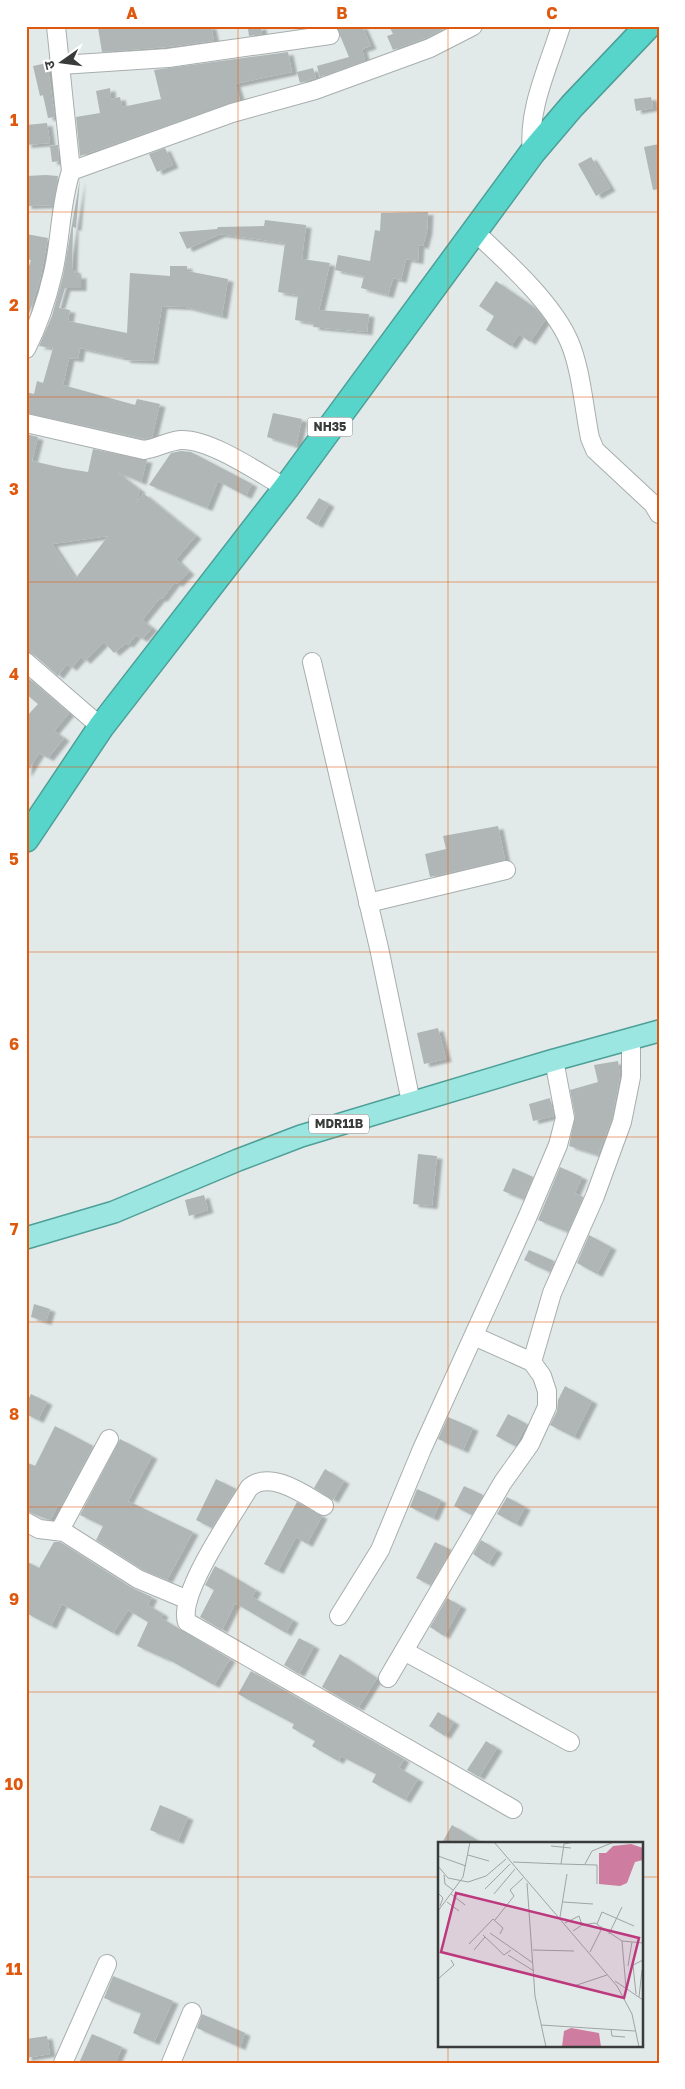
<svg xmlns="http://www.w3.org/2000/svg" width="685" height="2089" font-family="'Golos Text','Noto Sans Devanagari',sans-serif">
<defs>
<filter id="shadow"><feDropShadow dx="5.5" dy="3" stdDeviation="1" flood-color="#0004"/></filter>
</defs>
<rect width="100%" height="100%" fill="#e2eae9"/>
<g fill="#afb6b5" fill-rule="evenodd" filter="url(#shadow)">
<polygon points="111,26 211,26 214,41 167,47 102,52 98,28"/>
<polygon points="261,26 262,34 249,36 248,29"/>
<polygon points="336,26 362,26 371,46 362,49 365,61 320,77 317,66 349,57"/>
<polygon points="389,26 449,26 426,38 393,50 387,36 393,34"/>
<polygon points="288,52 292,72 235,84 240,100 80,156 76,117 100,113 96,91 110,88 111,99 120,97 122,107 161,99 154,70"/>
<polygon points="47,63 55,117 48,118 43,95 40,96 33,66"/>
<polygon points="313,68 316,78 300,83 297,72"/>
<polygon points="651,97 653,108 636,111 634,99"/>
<polygon points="47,123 50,143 26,145 26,125"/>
<polygon points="659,144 659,189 653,190 644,147"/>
<polygon points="58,145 59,161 52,162 50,146"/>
<polygon points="165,148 173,165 157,172 149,154"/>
<polygon points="591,157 610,188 596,196 578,164"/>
<polygon points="46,175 58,176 53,205 26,206 26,176"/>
<polygon points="80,179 76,228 73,227 72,270 75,270 76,276 81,275 81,288 65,288 59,308 70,310 68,321 127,333 130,273 170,276 170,266 187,266 187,271 228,279 222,316 186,307 162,306 153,361 125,360 125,358 80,348 78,359 69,358 63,385 135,405 137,399 160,404 152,437 146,439 26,413 26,392 34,394 37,381 43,383 53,348 39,346 52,316 63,276"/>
<polygon points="428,212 427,231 423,246 419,245 418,261 406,259 401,280 393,278 388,295 361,288 364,276 335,270 338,255 370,261 375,230 380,231 381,213"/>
<polygon points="265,220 306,225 302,259 330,263 319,310 369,314 367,332 313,327 314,323 295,320 298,295 278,292 285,243 220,234 187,249 179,232 217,229 218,227 264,226"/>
<polygon points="26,234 48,238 40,280 26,323 26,276 31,260 26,259"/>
<polygon points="496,281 535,308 545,320 530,342 519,334 511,346 486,330 494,316 479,306"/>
<polygon points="273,413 302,419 296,446 267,437"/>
<path d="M26,434l12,3 -6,24 31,7 25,4 5,-23 54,11 -6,22 -24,-10 23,18 -4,14 7,-11 53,43 -20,23 13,13 -12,12 -2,-2 -13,17 -2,-1 -18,22 10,8 -10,11 -6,-4 -8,10 -2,-2 -12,10 -10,-11 -19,19 -4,-4 -10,11 -4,-4 -9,12 -25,-22 -7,-2zM108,536l-33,43 -23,-35z"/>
<polygon points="181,451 191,452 252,484 246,496 218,481 207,508 149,485 171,453"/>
<polygon points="319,498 329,504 317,525 306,518"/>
<polygon points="26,676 69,713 54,731 64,738 48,758 39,753 26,774 26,717 38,704 26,694"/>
<polygon points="498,826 505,860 430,877 425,854 446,849 443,836"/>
<polygon points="438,1028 446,1059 424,1064 417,1033"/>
<polygon points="618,1061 620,1076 612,1119 598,1155 569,1146 575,1116 570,1090 598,1082 594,1065"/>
<polygon points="550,1098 554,1116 533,1121 529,1104"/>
<polygon points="418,1154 437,1156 432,1206 413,1204"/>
<polygon points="560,1167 582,1177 575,1193 583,1197 568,1232 538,1220"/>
<polygon points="513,1168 533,1177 523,1199 503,1191"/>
<polygon points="204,1195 208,1210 189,1216 185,1200"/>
<polygon points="589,1235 611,1247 597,1274 577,1263"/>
<polygon points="529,1250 554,1261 550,1272 524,1260"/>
<polygon points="34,1304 50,1309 46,1322 31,1317"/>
<polygon points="565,1386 592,1401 574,1437 550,1425 557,1411 558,1400"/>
<polygon points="31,1394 47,1402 38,1420 26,1414 26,1404"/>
<polygon points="508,1414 527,1424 515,1446 496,1436"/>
<polygon points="448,1417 473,1428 463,1450 438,1439"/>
<polygon points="55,1426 93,1446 61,1506 58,1505 50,1520 26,1511 26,1462 35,1466"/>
<polygon points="120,1439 152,1456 128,1501 193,1532 167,1580 143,1570 96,1540 103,1526 80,1515"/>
<polygon points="325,1469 344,1481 333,1500 314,1488"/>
<polygon points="216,1479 236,1489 212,1528 196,1520"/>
<polygon points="464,1486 483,1495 472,1515 454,1506"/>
<polygon points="417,1489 441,1500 433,1518 410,1507"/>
<polygon points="507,1497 525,1507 516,1524 497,1514"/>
<polygon points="297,1502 322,1516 307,1544 296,1537 278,1571 264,1564"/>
<polygon points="481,1540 497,1550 488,1564 473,1554"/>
<polygon points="54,1542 60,1542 132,1588 152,1597 148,1605 163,1614 161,1618 230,1659 214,1685 166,1658 166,1659 137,1646 148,1622 128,1610 113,1633 62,1604 51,1626 26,1613 26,1561 39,1568"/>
<polygon points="435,1542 451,1550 430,1585 416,1578"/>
<polygon points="215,1566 256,1590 252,1597 293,1620 286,1633 235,1603 222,1630 200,1617 214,1590 205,1585"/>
<polygon points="447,1598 461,1606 444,1636 430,1627"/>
<polygon points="299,1638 314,1646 299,1674 284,1665"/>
<polygon points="340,1654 377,1678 358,1708 322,1687"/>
<polygon points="251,1671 404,1759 399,1768 418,1779 405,1800 372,1782 376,1774 341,1756 338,1761 312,1746 315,1741 292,1728 294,1724 238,1694"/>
<polygon points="438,1712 454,1722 445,1736 429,1726"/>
<polygon points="486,1741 497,1748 479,1777 467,1770"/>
<polygon points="160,1805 188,1817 178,1841 150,1830"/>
<polygon points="452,1825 482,1843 442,1843"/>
<polygon points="113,1976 173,2001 154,2042 133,2033 141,2013 104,1998"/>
<polygon points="202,2014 245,2033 240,2047 197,2028"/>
<polygon points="92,2034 122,2047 115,2063 79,2063"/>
<polygon points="47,2036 50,2054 26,2058 26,2039"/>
</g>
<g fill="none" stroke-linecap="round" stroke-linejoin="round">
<defs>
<g id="minor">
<polyline points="61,65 168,58 330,35"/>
<path d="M532,153c-5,-43 16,-85 29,-127"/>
<polyline points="71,171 232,113 315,90 430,48 473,26"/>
<path d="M474,231c31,29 78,71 95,110 12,27 15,68 21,97l5,12 58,54 6,10"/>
<path d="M26,349c12,-23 21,-50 27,-76 8,-34 7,-69 18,-102l-15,-145"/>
<path d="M26,423l118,27c13,-2 24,-9 37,-10 30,-1 78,33 105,48"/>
<polyline points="26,662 101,727"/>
<polyline points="312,662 379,948 411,1102"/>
<polyline points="368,903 506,870"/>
<polyline points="532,1362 552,1293 595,1196 622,1122 631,1077 631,1039"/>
<path d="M324,1506c-19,-11 -54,-37 -75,-18 -16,27 -72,107 -62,134l326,187"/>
<polyline points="26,1522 39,1529 64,1532 138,1579 188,1600"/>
<polyline points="60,1530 109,1439"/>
<polyline points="339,1616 380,1550 422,1449 527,1218 558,1145 565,1118 554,1060"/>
<polyline points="404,1651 570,1742"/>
<polyline points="388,1678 503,1482 530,1444 547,1407 547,1391 542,1376 532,1362 474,1336"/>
<polyline points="63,2063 107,1964"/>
<polyline points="171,2063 192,2012"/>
</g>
<polyline id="major" points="26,1238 114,1212 238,1160 301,1136 554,1060 659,1031"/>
<polyline id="highway" points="26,839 101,727 286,488 532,153 572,106 648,26"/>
</defs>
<use href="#minor" stroke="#a7aead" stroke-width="20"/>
<use href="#major" stroke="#4d9f98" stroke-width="24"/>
<use href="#highway" stroke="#4d9f98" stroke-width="28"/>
<use href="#minor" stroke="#fff" stroke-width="18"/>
<use href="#major" stroke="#9be6e0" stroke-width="21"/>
<use href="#highway" stroke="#58d5cb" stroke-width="25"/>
</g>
<path fill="none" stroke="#df580e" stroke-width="1" stroke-opacity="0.55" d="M238,26v2037M448,26v1817M26,212h633M26,397h633M26,582h633M26,767h633M26,952h633M26,1137h633M26,1322h633M26,1507h633M26,1692h633M26,1877h413M641,1877h18M448,2045v18"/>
<g text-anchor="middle" stroke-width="4" stroke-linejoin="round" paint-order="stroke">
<g fill="#fff" stroke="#747675" stroke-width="1">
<rect x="307.5" y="417.5" width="45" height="19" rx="4"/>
<rect x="309" y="1114.5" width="60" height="19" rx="4"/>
</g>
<g font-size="12" font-weight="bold" fill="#383b3a">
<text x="330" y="431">NH35</text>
<text x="339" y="1128">MDR11B</text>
</g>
</g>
<g transform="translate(438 1842)">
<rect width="205" height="205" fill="#e2eae9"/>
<path d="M193,2l12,4v12l-8,2 -8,21 -7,3 -21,-2v-31h7l7,-7zM133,186l28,5 2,14h-39l2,-16z" fill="#ce7c9f"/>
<path fill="none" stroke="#9ea4a3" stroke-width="1" d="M56,0l123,144 15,28 7,33M113,4l20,2M30,13l21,6M0,14l28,10M75,20l48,2 3,-20 10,-2M123,22l36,1v19M147,22l7,-13 22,-9M0,24l10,12 20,4 18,-6 20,-17M6,33l1,9 8,6M89,41l8,113 11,51M47,47l25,-25M0,51l5,5 -3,8M13,52l14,11M56,52l21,-25M9,60l12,9M125,60l30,2M0,69l25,-34 7,-35M122,75l7,-43M57,78l19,-24 -4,-6 13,-12M127,81l14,-7 3,9M159,82l5,-12 32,14M135,89l9,-6 13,-2 27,18 21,2M52,91l43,30M171,92l13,-27M45,93l21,20 7,-5M184,99l4,47M31,102l24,-25 10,9 -3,6M36,108l11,-13M95,108l41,1M152,110l12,-24M70,113l26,16M190,124l4,-24M0,137l16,-14 -3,-5M177,139l28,19M136,144l33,-11M198,152l-3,-29 10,-5M201,155l3,-27M103,183l94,6M173,187l1,7 13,1"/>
<path fill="#bd397d" fill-opacity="0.15" stroke="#bd397d" stroke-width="2.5" d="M18,51l183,45 -15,60 -183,-46z"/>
<rect width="205" height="205" fill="none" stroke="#383b3a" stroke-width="2.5"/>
</g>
<rect width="685" height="2089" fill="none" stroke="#ffffff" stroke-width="55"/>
<g transform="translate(62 62) rotate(256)" stroke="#ffffff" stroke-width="4" paint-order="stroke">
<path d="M0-4L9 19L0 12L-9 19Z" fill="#383b3a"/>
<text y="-8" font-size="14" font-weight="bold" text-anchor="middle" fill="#383b3a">उ</text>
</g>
<rect x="28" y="28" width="630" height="2034" fill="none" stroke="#df580e" stroke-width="2"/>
<g font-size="16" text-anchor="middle" font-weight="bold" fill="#df580e">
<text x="132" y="19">A</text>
<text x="342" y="19">B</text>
<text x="552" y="19">C</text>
<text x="14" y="126">1</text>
<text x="14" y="311">2</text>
<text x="14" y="495">3</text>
<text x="14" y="680">4</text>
<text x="14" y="865">5</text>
<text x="14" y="1050">6</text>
<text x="14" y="1235">7</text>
<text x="14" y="1420">8</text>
<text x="14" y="1605">9</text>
<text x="14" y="1790">10</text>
<text x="14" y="1975">11</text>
</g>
</svg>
